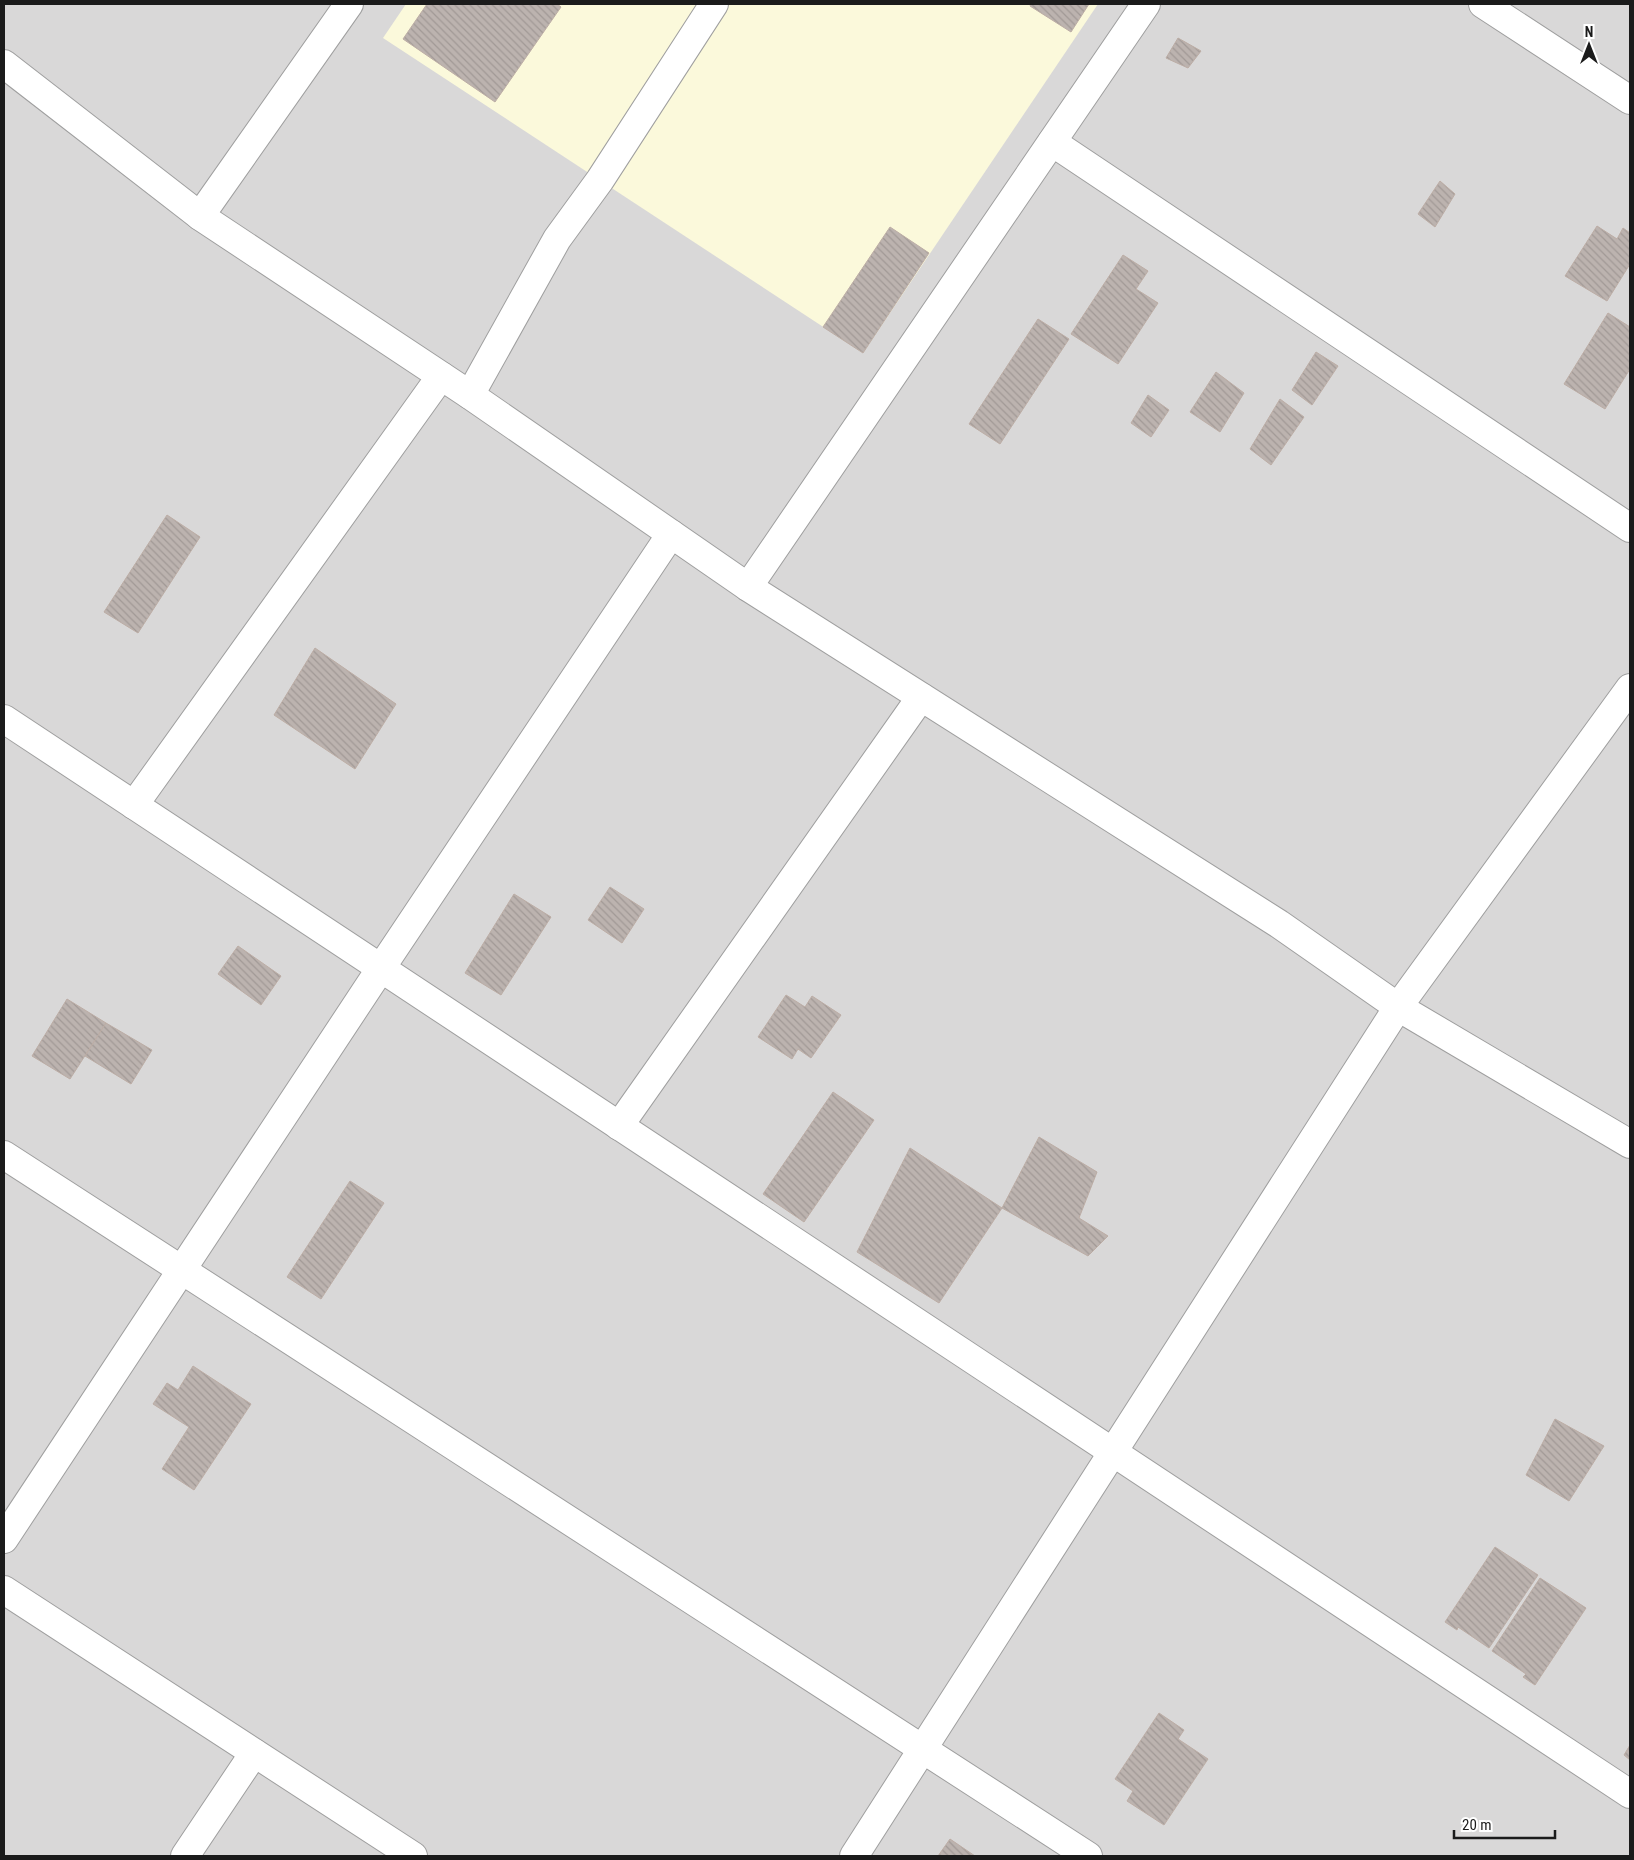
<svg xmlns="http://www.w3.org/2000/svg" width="1634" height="1860" font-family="'Roboto Condensed',sans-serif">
<defs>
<pattern id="building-back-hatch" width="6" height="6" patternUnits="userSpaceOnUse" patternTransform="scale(1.25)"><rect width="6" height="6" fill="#bcb3af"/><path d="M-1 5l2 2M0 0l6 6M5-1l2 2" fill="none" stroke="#a19996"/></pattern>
</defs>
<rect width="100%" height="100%" fill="#ece7e1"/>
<rect fill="#d9d8d8" x="4" y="4" width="1626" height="1852"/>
<polygon fill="#fbf9db" points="406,4 1098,4 863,353 383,38"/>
<g fill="url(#building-back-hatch)" stroke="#bcada5">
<polygon points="427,4 557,4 561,7 495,102 403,39"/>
<polygon points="1031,4 1089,4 1071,32 1030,6"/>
<polygon points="1178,38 1201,51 1188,68 1166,58"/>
<polygon points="1440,181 1455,194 1435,227 1418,214"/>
<polygon points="1597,226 1617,239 1623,228 1630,233 1630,264 1607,301 1565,276"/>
<polygon points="890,227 929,253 863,353 823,327"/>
<polygon points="1123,255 1148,271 1136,289 1158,303 1118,364 1071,334"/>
<polygon points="1608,313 1630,327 1630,369 1605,409 1564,384"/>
<polygon points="1038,319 1069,339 1000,444 969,424"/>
<polygon points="1316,352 1338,366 1312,405 1292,390"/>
<polygon points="1216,372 1244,393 1220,432 1190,412"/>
<polygon points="1148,395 1169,410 1151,437 1131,423"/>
<polygon points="1280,399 1304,417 1271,465 1250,449"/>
<polygon points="167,515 200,537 138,633 104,612"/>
<polygon points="315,648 396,704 355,769 274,715"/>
<polygon points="610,887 644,909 622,943 588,920"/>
<polygon points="514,894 551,917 501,995 465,973"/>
<polygon points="238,946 281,976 261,1005 218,974"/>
<polygon points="786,995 805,1007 812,996 841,1015 811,1058 798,1049 792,1059 758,1037"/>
<polygon points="67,999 106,1023 70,1079 32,1056"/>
<polygon points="106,1023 152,1050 131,1084 85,1056"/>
<polygon points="833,1092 874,1120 804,1222 763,1194"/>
<polygon points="1039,1137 1097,1172 1079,1218 1108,1236 1088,1256 1002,1208"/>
<polygon points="910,1148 1002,1208 939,1303 857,1252"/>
<polygon points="350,1181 384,1203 321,1299 287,1277"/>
<polygon points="193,1366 251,1404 194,1490 162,1469 189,1427 153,1404 167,1383 178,1390"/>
<polygon points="1555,1419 1604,1446 1569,1501 1526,1475"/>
<polygon points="1495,1547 1538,1575 1489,1648 1458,1627 1457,1630 1445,1622"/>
<polygon points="1540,1578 1586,1608 1535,1685 1523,1677 1526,1674 1492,1651"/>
<polygon points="1159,1713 1184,1730 1178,1739 1208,1759 1164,1825 1127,1801 1133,1791 1115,1779"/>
<polygon points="1630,1745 1630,1760 1624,1755"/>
<polygon points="950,1839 975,1856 938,1856"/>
</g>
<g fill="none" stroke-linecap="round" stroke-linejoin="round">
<defs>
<g id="minor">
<polyline points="1483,4 1630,100"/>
<polyline points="4,64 200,216 470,395 748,587 1279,924 1398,1007 1630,1144"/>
<polyline points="1052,142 1630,528"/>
<polyline points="200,216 349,4"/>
<polyline points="470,395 557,239 600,180 714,4"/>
<polyline points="748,587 1146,4"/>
<polyline points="4,719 1630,1794"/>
<polyline points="134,805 441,376"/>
<polyline points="619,1126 921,697"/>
<polyline points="4,1155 1088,1856"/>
<polyline points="4,1539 381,968 671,534"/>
<polyline points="4,1590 413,1856"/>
<polyline points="185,1856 254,1753"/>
<polyline points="854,1856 1398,1007 1630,688"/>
</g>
</defs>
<use href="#minor" stroke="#9f9f9f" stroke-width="30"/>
<use href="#minor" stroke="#fff" stroke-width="28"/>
</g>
<rect width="1634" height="1860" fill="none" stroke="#1b1b1b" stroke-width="10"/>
<g transform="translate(1589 45)" stroke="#ffffff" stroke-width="4" paint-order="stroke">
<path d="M0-4L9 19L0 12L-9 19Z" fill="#1b1b1b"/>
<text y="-8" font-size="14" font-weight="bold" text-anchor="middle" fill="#1b1b1b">N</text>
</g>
<path d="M1454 1830v8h101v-8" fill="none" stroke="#1b1b1b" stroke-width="2.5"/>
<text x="1462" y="1830" font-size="15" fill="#1b1b1b" stroke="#ffffff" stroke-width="4" paint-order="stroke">20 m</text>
</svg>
